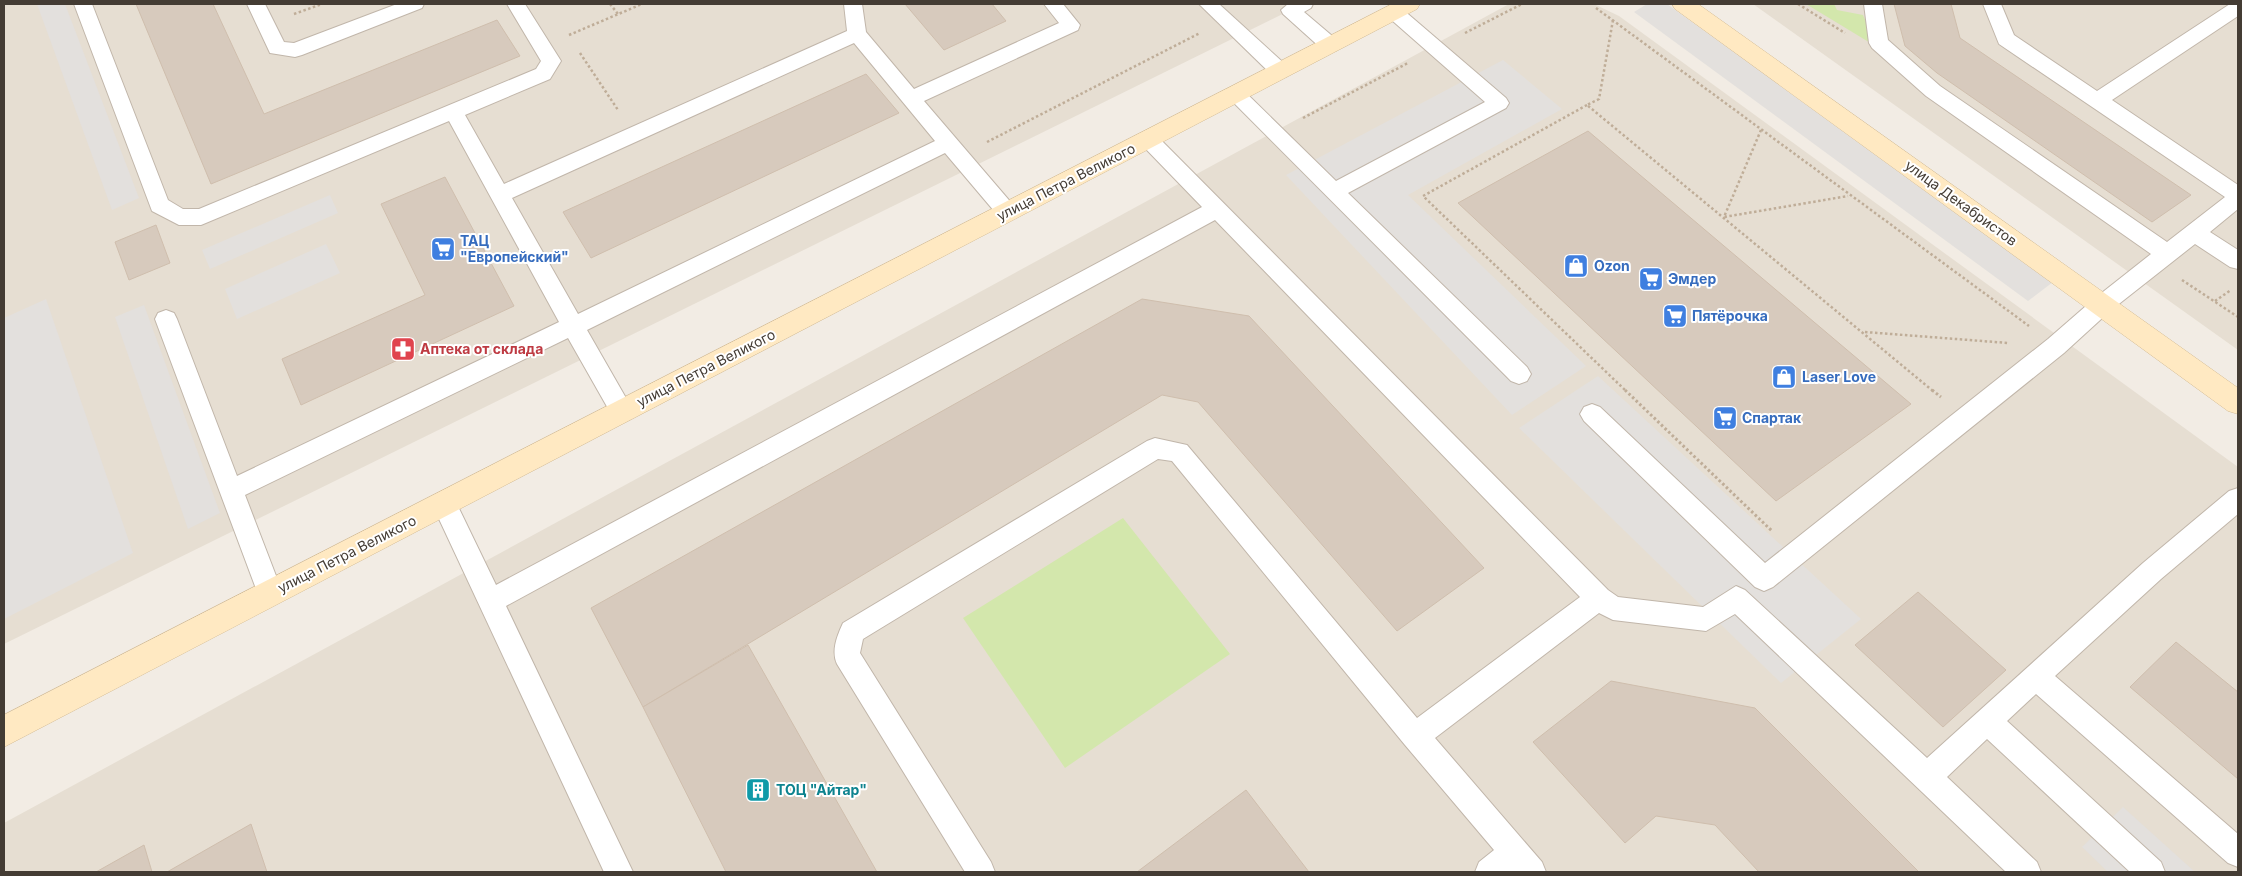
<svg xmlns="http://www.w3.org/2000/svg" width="2242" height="876" font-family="Inter,sans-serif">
<rect width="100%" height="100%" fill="#f2ece4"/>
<g fill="#e6ded2">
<polygon points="4,4 1303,4 4,644"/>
<polygon points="1509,4 1594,4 1619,16 2238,467 2238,872 4,872 4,823"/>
<polygon points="1753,4 2238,4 2238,350"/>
</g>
<g fill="#d3e7ac">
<polygon points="1806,4 1834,4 1837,10 1863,15 1877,47"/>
<polygon points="1123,518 1230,654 1065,768 963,618"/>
</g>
<g fill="#e3e0dd">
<polygon points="37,4 65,4 139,198 112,210"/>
<polygon points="1647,4 1667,4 2053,282 2028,301 1634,12"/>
<polygon points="1503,60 1562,109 1408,195 1586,366 1512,415 1286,175"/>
<polygon points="330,195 338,213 210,269 202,250"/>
<polygon points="326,244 340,273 237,319 225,289"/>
<polygon points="46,299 133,553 4,619 4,318"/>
<polygon points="144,305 220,513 188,529 115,317"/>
<polygon points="1598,376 1861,619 1781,683 1519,428"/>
<polygon points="2123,807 2195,872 2108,872 2082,847"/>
</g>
<g fill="#d7cabd" stroke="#cfbead">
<polygon points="136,4 213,4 264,114 497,20 520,56 211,184"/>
<polygon points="905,4 992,4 1006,21 944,50"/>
<polygon points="1894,4 1951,4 1960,38 2191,195 2152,222 1937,73 1905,46"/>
<polygon points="866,74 899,113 591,258 563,212"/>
<polygon points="1588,131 1911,404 1776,501 1458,203"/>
<polygon points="445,177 514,306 301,405 282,359 425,295 381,204"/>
<polygon points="156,225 170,263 129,280 115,242"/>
<polygon points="1142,299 1249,316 1484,568 1397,631 1198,402 1162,395 643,707 591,608"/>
<polygon points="1918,592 2006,670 1943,727 1855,645"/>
<polygon points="2176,642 2238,692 2238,779 2130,687"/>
<polygon points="748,645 877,872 726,872 643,707"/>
<polygon points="1611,681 1755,708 1919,872 1759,872 1715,825 1656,816 1625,843 1533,742"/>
<polygon points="1246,790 1309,872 1137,872"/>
<polygon points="251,824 267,872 167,872"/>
<polygon points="144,845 152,872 96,872"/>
</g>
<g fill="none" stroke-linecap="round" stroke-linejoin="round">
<defs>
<g id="lane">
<path d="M74,4h18l76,196 15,9h16l337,-140 5,-8 -34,-57h18l36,57 -11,18 -85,36 39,69 343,-153 -3,-27h18l4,28 48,57 145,-66 -15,-19h19l17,21 -2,5 -154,71 90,105 4,6 -4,6 -7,2 -7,-2 -55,-65 -358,177 47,82 -4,7 -8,3 -8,-3 -46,-81 -323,157 38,99 -4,8 -9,4 -9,-4 -106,-283 3,-6 8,-3 8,3 3,6 60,157 322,-154 -110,-201 -248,104h-22l-27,-14zM854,43l81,98 -357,173 -66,-116z"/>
<polygon points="247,4 265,4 284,42 294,43 397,4 424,4 422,8 302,55 295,57 270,53"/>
<polygon points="1199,4 1219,4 1287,66 1290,71 1287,76 1280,78 1273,76"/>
<polygon points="1288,4 1313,4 1311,8 1304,12 1337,40 1340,45 1337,50 1330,52 1323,50 1283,14 1281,10"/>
<polygon points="1864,4 1882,4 1888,40 1940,86 2167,242 2225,197 1999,44 1983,4 2001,4 2014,35 2097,91 2230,4 2238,4 2238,16 2112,100 2238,185 2238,209 2210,232 2238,250 2238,269 2230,267 2195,244 2110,311 2064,353 1773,587 1764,591 1755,587 1584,421 1580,414 1584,407 1592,404 1600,407 1765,563 2048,339 2094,299 2151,254 1926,96 1872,48 1869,43"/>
<polygon points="1394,6 1401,8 1506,98 1509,103 1506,108 1348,193 1527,367 1531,374 1527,381 1519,384 1511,381 1225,94 1228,89 1235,87 1242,89 1336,181 1485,102 1387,16 1385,12 1387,8"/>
<path d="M1148,132l7,2 453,456 10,7 85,10 33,-21 9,4 182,168 216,-195 86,-72 9,-3v26l-77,65 -106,97 183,158v33l-10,-4 -192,-169 -29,27 154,141 4,10h-35l-143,-133 -40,38 90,85 4,10h-35l-271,-258 -29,17 -93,-11 -14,-7 -164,125 107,124 4,10h-71l4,-10 15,-12 -89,-105 -233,-284 -14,-2 -295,180 -3,14 131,209 4,10h-30l-128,-208c-6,-13 0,-28 6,-41l304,-182 8,-3 32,7 230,273 163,-121 -365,-377 -709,386 127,266h-29l-172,-368 3,-8 9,-3 9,3 43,89 706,-378 -61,-63 -3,-5 3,-5z"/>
</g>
<g id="secondary">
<polygon points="1392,4 1420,4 1417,9 4,747 4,715"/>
<polygon points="1672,4 1698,4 2238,388 2238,414 2228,411 1675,9"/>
</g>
</defs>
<use href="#lane" stroke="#c1b6aa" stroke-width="2"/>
<use href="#secondary" stroke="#d3bb94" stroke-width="1"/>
<g stroke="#bfad98" stroke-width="2.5" stroke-dasharray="2.5 2.5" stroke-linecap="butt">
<polyline points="610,4 618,14"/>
<polyline points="1798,4 1845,33"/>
<polyline points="1596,8 2029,326"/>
<polyline points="294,14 322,4"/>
<polyline points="1613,20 1599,99 1587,105 1933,391"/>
<polyline points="1465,33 1522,4"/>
<polyline points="569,35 642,4"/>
<polyline points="580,53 618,110"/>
<polyline points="1587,105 1423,196 1626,391"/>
<polyline points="1303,118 1408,63"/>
<polyline points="1761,130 1724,217 1848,196"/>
<polyline points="987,142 1200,33"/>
<polyline points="2182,280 2238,317"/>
<polyline points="2215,301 2231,290"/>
<polyline points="1865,332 2008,343"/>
</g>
<g stroke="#bfad98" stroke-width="3" stroke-dasharray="2.5 2.5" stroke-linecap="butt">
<polyline points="1625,390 1772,531"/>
<polyline points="1932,390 1941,397"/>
</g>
<use href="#lane" fill="#fff" fill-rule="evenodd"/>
<use href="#secondary" fill="#ffe9c2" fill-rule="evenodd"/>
</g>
<defs>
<symbol id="supermarket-square" viewBox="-11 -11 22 22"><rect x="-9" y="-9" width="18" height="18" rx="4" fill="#3f7fe0" stroke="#fff"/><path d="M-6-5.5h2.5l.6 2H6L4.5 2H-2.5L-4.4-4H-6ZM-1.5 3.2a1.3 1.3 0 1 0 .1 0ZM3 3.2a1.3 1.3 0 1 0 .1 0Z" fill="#fff"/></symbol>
<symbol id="shop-square" viewBox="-11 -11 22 22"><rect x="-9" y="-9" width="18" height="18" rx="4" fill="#3f7fe0" stroke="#fff"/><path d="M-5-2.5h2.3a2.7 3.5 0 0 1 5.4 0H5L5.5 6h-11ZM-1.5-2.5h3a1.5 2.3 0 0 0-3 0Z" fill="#fff"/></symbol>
<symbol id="pharmacy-square" viewBox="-11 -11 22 22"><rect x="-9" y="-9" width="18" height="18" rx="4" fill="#e0444e" stroke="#fff"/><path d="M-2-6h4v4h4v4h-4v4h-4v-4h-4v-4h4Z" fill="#fff"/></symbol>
<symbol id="building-square" viewBox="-11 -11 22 22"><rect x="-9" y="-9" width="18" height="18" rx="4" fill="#0f9aa8" stroke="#fff"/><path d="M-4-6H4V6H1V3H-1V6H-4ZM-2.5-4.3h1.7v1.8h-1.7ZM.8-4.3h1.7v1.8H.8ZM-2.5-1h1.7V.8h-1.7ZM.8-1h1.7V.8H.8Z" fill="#fff"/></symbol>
</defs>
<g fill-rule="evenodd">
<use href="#supermarket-square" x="429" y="235" width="28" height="28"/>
<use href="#shop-square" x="1562" y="252" width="28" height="28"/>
<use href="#supermarket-square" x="1637" y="265" width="28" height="28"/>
<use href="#supermarket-square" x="1661" y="302" width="28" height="28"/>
<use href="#pharmacy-square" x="389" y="335" width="28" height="28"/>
<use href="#shop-square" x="1770" y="363" width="28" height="28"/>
<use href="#supermarket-square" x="1711" y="404" width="28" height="28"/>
<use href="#building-square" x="744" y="776" width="28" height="28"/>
</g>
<g text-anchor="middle" stroke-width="4" stroke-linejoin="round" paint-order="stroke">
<g font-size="14" fill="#443c34" stroke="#fff">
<text transform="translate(1066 182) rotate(-27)" y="5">улица Петра Великого</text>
<text transform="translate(1961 203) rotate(36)" y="5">улица Декабристов</text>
<text transform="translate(706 368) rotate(-27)" y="5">улица Петра Великого</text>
<text transform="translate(347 554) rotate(-27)" y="5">улица Петра Великого</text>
</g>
<g font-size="14" font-weight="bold" fill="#366cbe" stroke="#fff" text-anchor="start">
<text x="460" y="246">ТАЦ<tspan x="460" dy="16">"Европейский"</tspan></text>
<text x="1594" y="271">Ozon</text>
<text x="1668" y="284">Эмдер</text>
<text x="1692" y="321">Пятёрочка</text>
<text x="1802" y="382">Laser Love</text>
<text x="1742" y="423">Спартак</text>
</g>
<g font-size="14" font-weight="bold" fill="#be3a42" stroke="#fff" text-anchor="start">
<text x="420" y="354">Аптека от склада</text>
</g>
<g font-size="14" font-weight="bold" fill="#0d838f" stroke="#fff" text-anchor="start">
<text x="776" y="795">ТОЦ "Айтар"</text>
</g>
</g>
<rect width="2242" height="876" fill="none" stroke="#443c34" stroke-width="10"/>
</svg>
